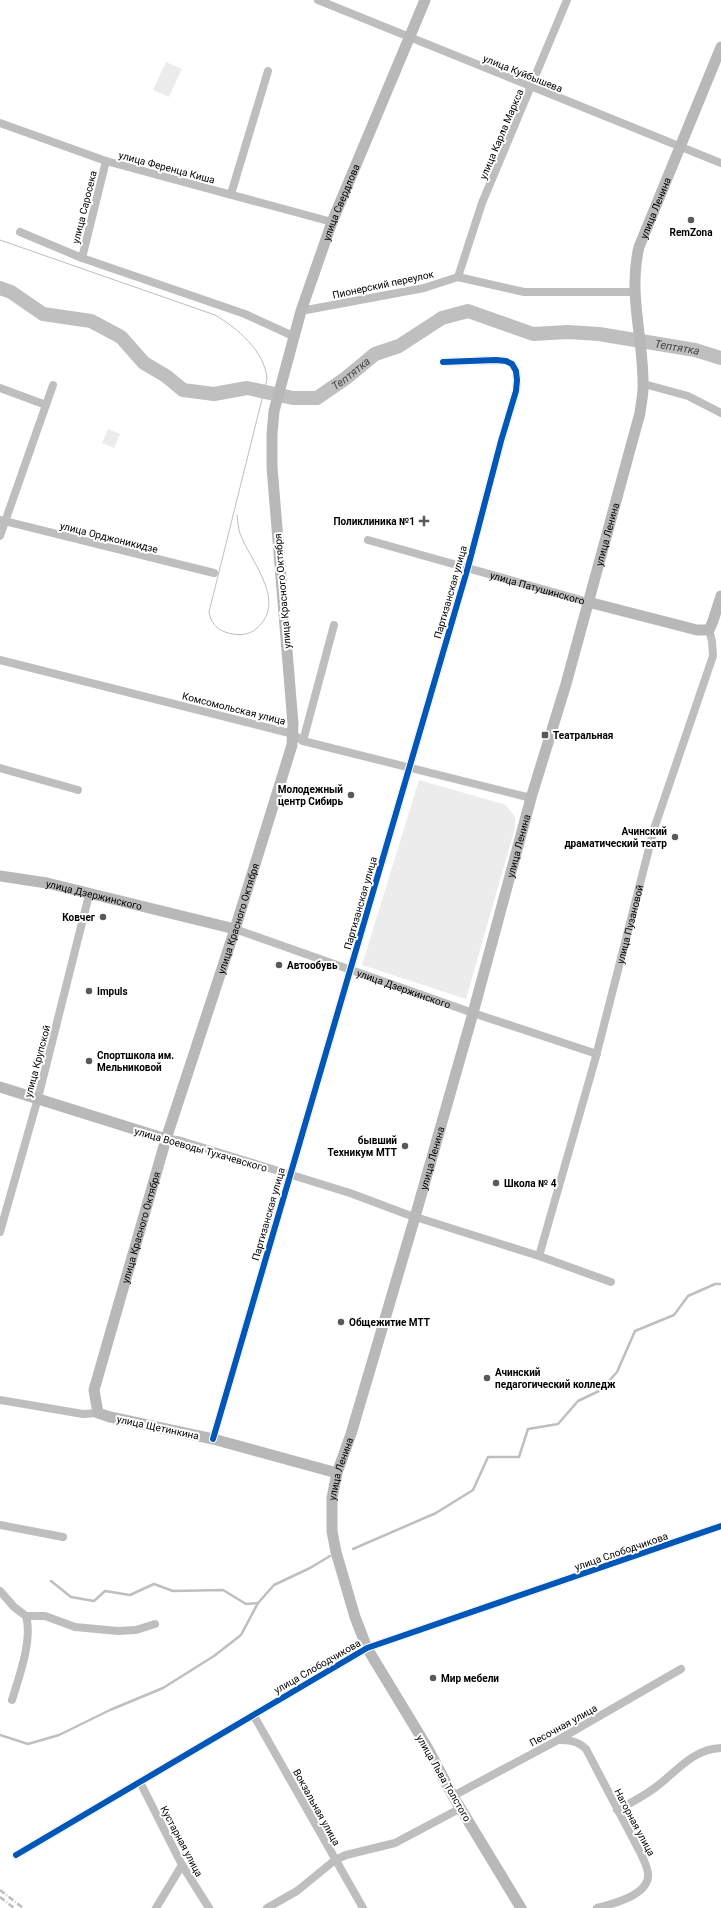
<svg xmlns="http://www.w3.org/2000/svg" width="721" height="1908" font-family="Roboto,sans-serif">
<rect width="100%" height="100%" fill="#fff"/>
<g fill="#ececec">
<polygon points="166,62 182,69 169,97 153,90"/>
<polygon points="108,429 120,434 114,448 102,443"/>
<polygon points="419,780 506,805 515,817 515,828 466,999 362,965"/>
</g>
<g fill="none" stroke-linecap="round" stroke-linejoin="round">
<g stroke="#bfbfbf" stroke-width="2.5">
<polyline points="353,1549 436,1513 473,1490 488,1457 519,1457 528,1429 558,1424 578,1401 601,1390 617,1372 635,1331 674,1315 688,1296 715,1284 721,1284"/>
<polyline points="51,1581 71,1597 94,1601 105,1591 130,1595 154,1584 173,1591 223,1590 246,1604 258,1603"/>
<polyline points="0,1735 28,1744 59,1735 110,1710 163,1688 214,1656 241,1635 258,1603 274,1585 310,1568 330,1556"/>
</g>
<path stroke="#bfbfbf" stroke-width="14" id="s1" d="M0,288l11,4 32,22 48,7 30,16 23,26 22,13 17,14 31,4 33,-6 46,10h24l29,-20 29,-24 24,-8 43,-28 26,-7 65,23 35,-2 31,2 96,16 26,8"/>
<g stroke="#bebebe" stroke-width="8">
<polyline points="318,0 721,163"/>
<polyline points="0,123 106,161 332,222"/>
<polyline points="231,194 268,71"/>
<polyline points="20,232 82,258 245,314 293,336"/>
<polyline points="82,258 106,161"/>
<polyline points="458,277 482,203 567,0"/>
<polyline points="301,311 424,288 458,277 524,292 634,292"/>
<polyline points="644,384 688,396 721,413"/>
<polyline points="0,388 46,405"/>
<polyline points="0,520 214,573"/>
<polyline points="0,536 53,385"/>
<path id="s2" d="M368,540l220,62"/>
<polyline points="0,660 293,734 303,741 531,798"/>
<polyline points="303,741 334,625"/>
<polyline points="0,768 78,790"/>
<path id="s3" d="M235,929l238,84 124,41"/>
<polyline points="166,1139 178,1140 350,1193 406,1214 539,1256 611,1282"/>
<polyline points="0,1232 38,1098 89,895"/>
<path id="s4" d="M539,1256l56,-196 59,-231 59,-173 -1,-15 -3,-11"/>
<polyline points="0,1400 83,1414 98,1413"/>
<polyline points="213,1439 468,567 501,441 516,391 517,380 516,371 512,364 506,361 496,360 443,362"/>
<polyline points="0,1525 63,1537"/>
<polyline points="0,1591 14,1607 26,1616 45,1616 75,1627 118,1631 136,1630 155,1624"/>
<path d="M12,1700c7,-23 21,-61 14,-84"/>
<polyline points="254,1716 363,1908"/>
<path d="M559,1740c10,0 19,1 27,9l55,105c3,7 8,15 7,23 -2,19 -36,27 -51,31"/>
<polyline points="140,1782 182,1865 209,1908"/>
<polyline points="453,1796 558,1740 681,1669"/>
<path d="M617,1810c14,-7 27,-14 39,-23 21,-16 37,-38 65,-39"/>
<polyline points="16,1855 367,1648 721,1526"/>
<polyline points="156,1908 182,1865"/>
<polyline points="267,1908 297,1891 335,1860 346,1855 395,1843 461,1808"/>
</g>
<g stroke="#b8b8b8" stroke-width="11">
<polyline points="588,602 697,630 709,630 713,621 721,596"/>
<path id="s5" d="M0,876l47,7 188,46"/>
<polyline points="0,1087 166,1139"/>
<path id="s6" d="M337,1473l-124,-34 -103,-22 -12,-4 -4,-23 72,-251 69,-210 57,-184 1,-21 -21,-257v-32l2,-24 27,-100 31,-89 93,-222"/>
<path id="s7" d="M521,1908l-68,-112 -26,-49 -60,-99 -12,-31 -19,-65 -4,-21v-33l5,-25 14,-39 64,-217 58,-204 58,-215 35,-114 74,-271c1,-10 4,-21 3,-31 0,-45 -15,-89 -4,-135l82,-200"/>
</g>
<path stroke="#bebebe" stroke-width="1" d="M0,240l215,75c22,13 50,36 52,64l-58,233c2,10 6,16 16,20 11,4 24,4 32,-4 30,-26 -5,-65 -16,-92 -3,-6 -3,-14 -4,-21"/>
<g stroke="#bebebe" stroke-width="2.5" stroke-dasharray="6 2 1 2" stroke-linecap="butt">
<polyline points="0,1890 23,1908"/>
<polyline points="0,1897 14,1908"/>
</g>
<defs>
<g id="cycleway">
<polyline points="213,1439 468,567 501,441 516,391 517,380 516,371 512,364 506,361 496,360 443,362"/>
<polyline points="16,1855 367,1648 721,1526"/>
</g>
</defs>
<use href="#cycleway" stroke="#fff" stroke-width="8"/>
<use href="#cycleway" stroke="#0057b8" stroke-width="6"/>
</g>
<g fill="#595959" stroke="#fff" stroke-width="1.5">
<circle cx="691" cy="220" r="4"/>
<path d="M422 515h4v4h4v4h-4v4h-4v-4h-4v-4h4z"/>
<rect x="541" y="731" width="8" height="8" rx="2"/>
<circle cx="351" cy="795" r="4"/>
<circle cx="675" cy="837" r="4"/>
<circle cx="103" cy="917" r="4"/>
<circle cx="279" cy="965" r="4"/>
<circle cx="89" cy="991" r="4"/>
<circle cx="89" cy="1061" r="4"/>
<circle cx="405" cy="1146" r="4"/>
<circle cx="496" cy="1183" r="4"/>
<circle cx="341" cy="1322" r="4"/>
<circle cx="487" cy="1378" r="4"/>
<circle cx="433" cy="1678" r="4"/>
</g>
<g text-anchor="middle" stroke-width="4" stroke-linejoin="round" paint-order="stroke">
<g font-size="10" fill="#000" stroke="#fff">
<text transform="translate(523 73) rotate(22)" y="4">улица Куйбышева</text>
<text transform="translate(501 134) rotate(-67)" y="4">улица Карла Маркса</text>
<text transform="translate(167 167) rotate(15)" y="4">улица Ференца Киша</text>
<text dy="4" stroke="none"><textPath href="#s6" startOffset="1499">улица Свердлова</textPath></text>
<text transform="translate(84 207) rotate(-76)" y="4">улица Саросека</text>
<text dy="4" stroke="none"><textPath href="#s7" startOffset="1795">улица Ленина</textPath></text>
<text transform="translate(383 284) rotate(-12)" y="4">Пионерский переулок</text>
<text dy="4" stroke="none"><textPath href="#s7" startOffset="1460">улица Ленина</textPath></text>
<text transform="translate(109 537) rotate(14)" y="4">улица Орджоникидзе</text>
<text dy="4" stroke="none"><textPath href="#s2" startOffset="176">улица Патушинского</textPath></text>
<text transform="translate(282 591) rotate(-95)" y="4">улица Красного Октября</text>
<text transform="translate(450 592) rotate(-74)" y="4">Партизанская улица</text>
<text transform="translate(234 708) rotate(14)" y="4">Комсомольская улица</text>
<text dy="4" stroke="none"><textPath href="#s7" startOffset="1136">улица Ленина</textPath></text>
<text dy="4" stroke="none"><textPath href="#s5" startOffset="96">улица Дзержинского</textPath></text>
<text transform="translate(360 903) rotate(-74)" y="4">Партизанская улица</text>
<text dy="4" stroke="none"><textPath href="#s6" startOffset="763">улица Красного Октября</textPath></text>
<text dy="4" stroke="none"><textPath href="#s4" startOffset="344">улица Пузановой</textPath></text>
<text dy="4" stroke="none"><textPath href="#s3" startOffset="179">улица Дзержинского</textPath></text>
<text transform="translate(37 1061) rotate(-75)" y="4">улица Крупской</text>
<text transform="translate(201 1149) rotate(16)" y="4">улица Воеводы Тухачевского</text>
<text dy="4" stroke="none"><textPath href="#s7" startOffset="812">улица Ленина</textPath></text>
<text transform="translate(268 1214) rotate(-74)" y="4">Партизанская улица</text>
<text dy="4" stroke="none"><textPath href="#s6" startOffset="439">улица Красного Октября</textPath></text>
<text transform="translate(158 1427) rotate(12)" y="4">улица Щетинкина</text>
<text dy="4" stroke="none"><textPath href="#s7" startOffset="488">улица Ленина</textPath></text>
<text transform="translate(621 1551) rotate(-19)" y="4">улица Слободчикова</text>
<text transform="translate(317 1666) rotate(-30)" y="4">улица Слободчикова</text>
<text transform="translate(563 1725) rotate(-29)" y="4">Песочная улица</text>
<text transform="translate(444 1778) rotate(60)" y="4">улица Льва Толстого</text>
<text transform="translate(317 1807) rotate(61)" y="4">Вокзальная улица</text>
<text transform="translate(635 1822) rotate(62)" y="4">Нагорная улица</text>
<text transform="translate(182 1841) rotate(62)" y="4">Кустарная улица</text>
</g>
<g font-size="10" font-weight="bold" fill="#000" stroke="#fff" text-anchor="start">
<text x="691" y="236" text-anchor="middle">RemZona</text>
<text x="415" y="525" text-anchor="end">Поликлиника №1</text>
<text x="553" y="739">Театральная</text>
<text x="343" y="793" text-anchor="end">Молодежный<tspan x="343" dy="12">центр Сибирь</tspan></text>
<text x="667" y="835" text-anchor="end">Ачинский<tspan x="667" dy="12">драматический театр</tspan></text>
<text x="95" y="921" text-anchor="end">Ковчег</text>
<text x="287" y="969">Автообувь</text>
<text x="97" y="995">Impuls</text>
<text x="97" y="1059">Спортшкола им.<tspan x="97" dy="12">Мельниковой</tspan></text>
<text x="397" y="1144" text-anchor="end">бывший<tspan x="397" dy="12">Техникум МТТ</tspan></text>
<text x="504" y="1187">Школа № 4</text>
<text x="349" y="1326">Общежитие МТТ</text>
<text x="495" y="1376">Ачинский<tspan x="495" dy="12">педагогический колледж</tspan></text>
<text x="441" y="1682">Мир мебели</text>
</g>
<g font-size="11" font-style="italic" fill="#444" stroke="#fff">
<text dy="4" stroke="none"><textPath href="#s1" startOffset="742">Тептятка</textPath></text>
<text dy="4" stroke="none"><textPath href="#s1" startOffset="393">Тептятка</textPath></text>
</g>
</g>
</svg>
